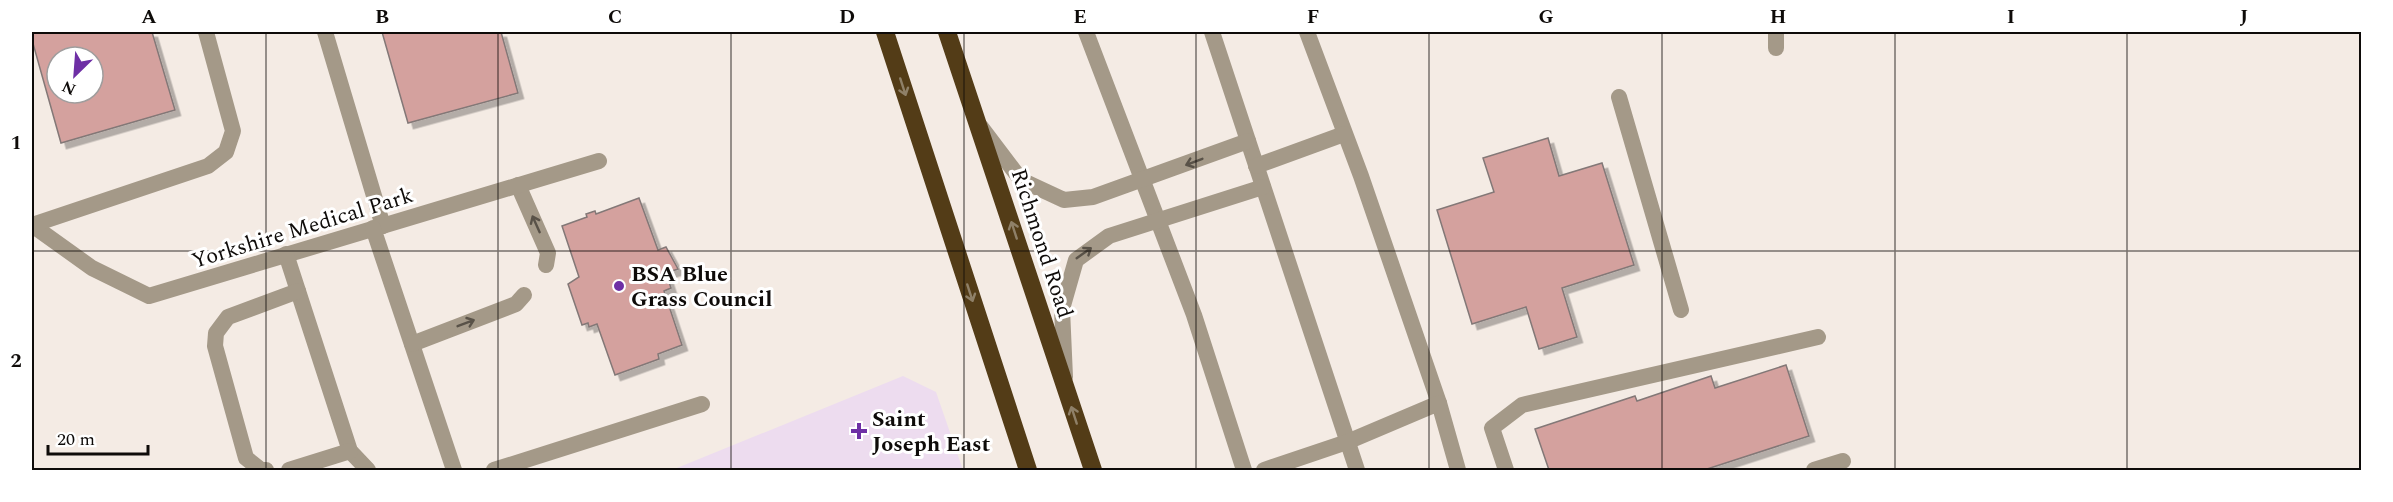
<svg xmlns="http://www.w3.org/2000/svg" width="2393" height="502" font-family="Spectral,serif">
<defs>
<filter id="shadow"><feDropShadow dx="5.5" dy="5.5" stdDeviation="0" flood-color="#0004"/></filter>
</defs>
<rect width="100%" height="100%" fill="#f4ebe4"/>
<polygon fill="#eddcef" points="903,376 936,392 963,470 672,470"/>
<g fill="#d4a19e" stroke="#837877" stroke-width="1.5" fill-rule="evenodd" filter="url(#shadow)">
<path d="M32,32h120l23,78 -114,33 -29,-103zM57,57h36v36h-36z"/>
<polygon points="382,32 501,32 518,93 408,123"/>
<polygon points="1548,138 1559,176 1602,163 1634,265 1562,288 1577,337 1539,349 1526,307 1472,324 1437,210 1494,192 1483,158"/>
<polygon points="639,198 658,250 666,247 678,269 666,273 671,288 664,291 682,345 658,354 659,359 615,375 597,324 589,327 588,323 582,325 568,284 579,277 562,226 587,217 586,214 595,211 596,214"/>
<polygon points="1786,365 1809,436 1704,470 1549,470 1535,429 1635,396 1637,401 1711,376 1715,388"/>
</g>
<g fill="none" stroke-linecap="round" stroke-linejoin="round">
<g stroke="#a49988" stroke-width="16">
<polyline points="325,32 383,226"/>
<polyline points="1086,32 1194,315 1244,470"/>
<polyline points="1212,32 1357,470"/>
<polyline points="1307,32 1361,176 1439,403"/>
<polyline points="1776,32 1776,48"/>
<polyline points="1619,97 1681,310"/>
<polyline points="981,127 1021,180 1064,200 1093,197 1248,141"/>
<polyline points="1256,166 1344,134"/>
<polyline points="518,185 548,253 546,265"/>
<polyline points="32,225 92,268 149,296 599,161"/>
<polyline points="32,225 208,166 226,152 233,131 206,32"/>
<polyline points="373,228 454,470"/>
<polyline points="286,254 350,451 368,470"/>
<polyline points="412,344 516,304 524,295"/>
<polyline points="1065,377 1062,309 1076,260 1109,236 1263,187"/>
<polyline points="266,470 261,470 246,458 215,346 216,333 228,317 298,291"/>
<polyline points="289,470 350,451"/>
<polyline points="494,470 702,404"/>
<polyline points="1264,470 1347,442 1439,403 1458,470"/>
<polyline points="1506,470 1492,428 1522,405 1818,337"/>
<polyline points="1814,470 1843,461"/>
</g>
<g stroke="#533c17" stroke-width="18">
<polyline points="885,32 1028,470"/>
<polyline points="947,32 1093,470"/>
</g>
</g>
<defs><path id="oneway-shaft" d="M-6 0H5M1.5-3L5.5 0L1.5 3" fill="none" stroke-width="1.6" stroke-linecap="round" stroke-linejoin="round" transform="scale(1.5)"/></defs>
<g stroke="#8f8068">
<use href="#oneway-shaft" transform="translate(903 87) rotate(72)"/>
<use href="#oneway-shaft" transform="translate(1014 230) rotate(-108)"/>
<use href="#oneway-shaft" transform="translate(970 293) rotate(72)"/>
<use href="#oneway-shaft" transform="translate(1074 415) rotate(-108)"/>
</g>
<g stroke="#595248">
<use href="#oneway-shaft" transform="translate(1194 162) rotate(159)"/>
<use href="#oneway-shaft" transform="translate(536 224) rotate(-114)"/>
<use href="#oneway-shaft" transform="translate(1084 253) rotate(-35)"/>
<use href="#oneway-shaft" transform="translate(466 323) rotate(-21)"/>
</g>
<path fill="none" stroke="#0e0b09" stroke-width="1.5" stroke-opacity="0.55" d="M266,32v438M498,32v438M731,32v438M964,32v438M1196,32v438M1429,32v438M1662,32v438M1895,32v438M2127,32v438M32,251h2330"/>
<g fill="#6e2fa5" stroke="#fff" stroke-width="2">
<circle cx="619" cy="286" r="6"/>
<path d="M856 422h6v6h6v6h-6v6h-6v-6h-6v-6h6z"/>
</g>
<g text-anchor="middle" stroke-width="6" stroke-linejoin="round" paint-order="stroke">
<g font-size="22" fill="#0e0b09" stroke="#fff">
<text transform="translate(302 227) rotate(-17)" y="8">Yorkshire Medical Park</text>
<text transform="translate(1043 243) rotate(72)" y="8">Richmond Road</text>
</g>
<g font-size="22" font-weight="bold" fill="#0e0b09" stroke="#fff" text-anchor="start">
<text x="631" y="281">BSA Blue<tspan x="631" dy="25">Grass Council</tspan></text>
<text x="872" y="426">Saint<tspan x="872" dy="25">Joseph East</tspan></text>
</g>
</g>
<rect width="2393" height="502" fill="none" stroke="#ffffff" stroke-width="66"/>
<g transform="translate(75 75) rotate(205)"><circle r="28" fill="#ffffff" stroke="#9f9d9d" stroke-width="1.5"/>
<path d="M0-4.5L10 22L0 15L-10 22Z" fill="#6e2fa5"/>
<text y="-9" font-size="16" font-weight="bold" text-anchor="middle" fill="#0e0b09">N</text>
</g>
<path d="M48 445v9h100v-9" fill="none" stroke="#0e0b09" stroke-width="3"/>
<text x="57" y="445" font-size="18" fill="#0e0b09" stroke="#ffffff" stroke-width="4.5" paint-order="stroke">20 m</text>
<rect x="33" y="33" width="2327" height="436" fill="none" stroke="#0e0b09" stroke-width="2"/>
<g font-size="20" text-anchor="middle" font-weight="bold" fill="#0e0b09">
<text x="149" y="23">A</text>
<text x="382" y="23">B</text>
<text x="615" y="23">C</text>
<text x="847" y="23">D</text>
<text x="1080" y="23">E</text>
<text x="1313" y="23">F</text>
<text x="1546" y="23">G</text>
<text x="1778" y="23">H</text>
<text x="2011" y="23">I</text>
<text x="2244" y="23">J</text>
<text x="16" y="149">1</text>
<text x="16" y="367">2</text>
</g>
</svg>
